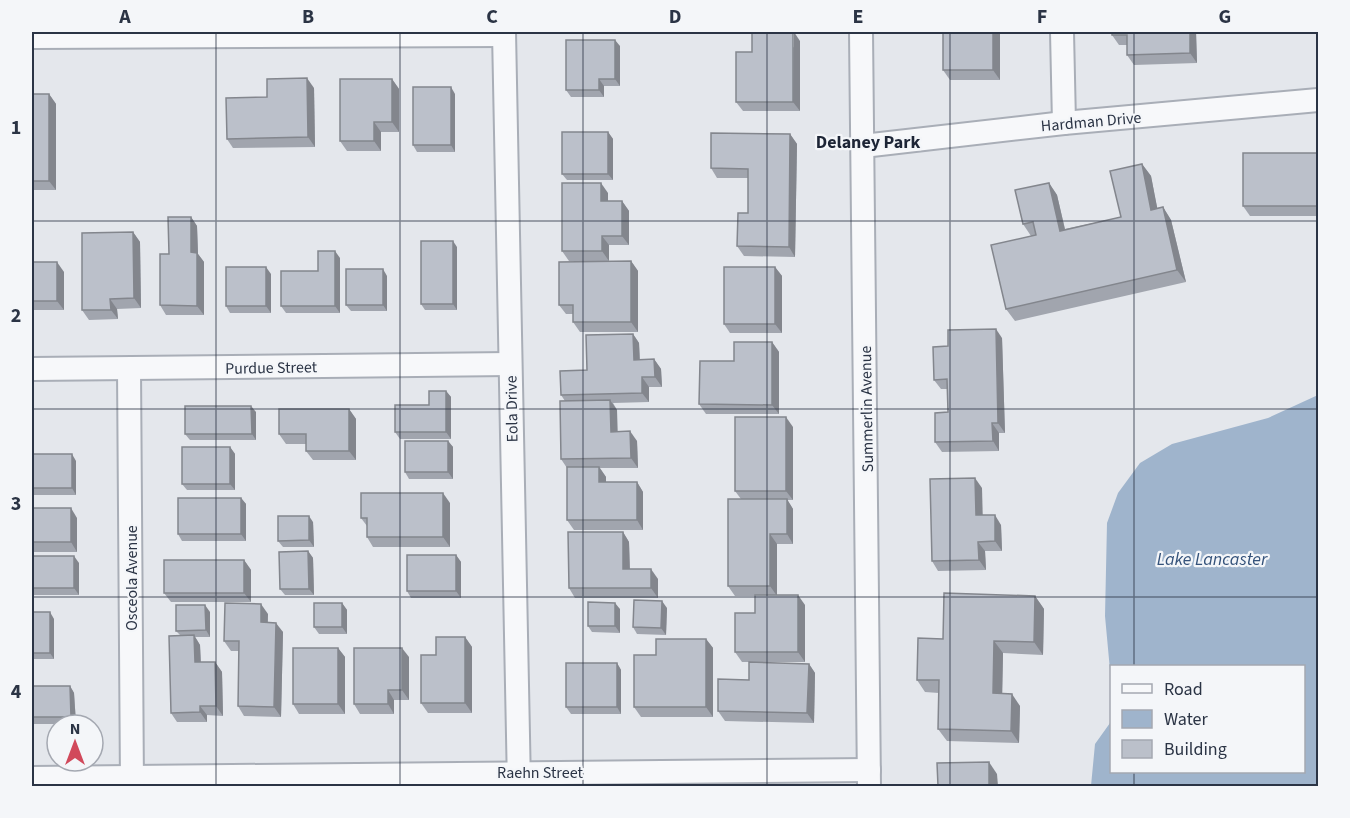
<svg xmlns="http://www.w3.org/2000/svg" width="1350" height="818" font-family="'Source Sans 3',sans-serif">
<rect width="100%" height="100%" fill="#e4e7ec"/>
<polygon fill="#9fb4cc" points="1318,395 1318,786 1091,786 1095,744 1110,723 1111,690 1112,772 1304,772 1304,666 1112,666 1111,681 1105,616 1107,523 1118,493 1140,463 1172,444 1268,418"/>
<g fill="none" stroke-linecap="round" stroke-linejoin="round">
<defs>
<g id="minor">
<polyline points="504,32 519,786"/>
<polyline points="861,32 869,786"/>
<polyline points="1062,32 1064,123"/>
<polyline points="32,37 504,35"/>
<polyline points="863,146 1064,123 1318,100"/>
<polyline points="32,369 510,364"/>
<polyline points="129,369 132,786"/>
<polyline points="32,778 869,770"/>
</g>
</defs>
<use href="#minor" stroke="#a9aeb7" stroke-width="26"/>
<use href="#minor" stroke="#f7f8fa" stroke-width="22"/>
</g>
<g fill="#a1a5ae">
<polygon points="559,32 640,32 640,33 560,33"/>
<polygon points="1000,32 1000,80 950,80 943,70"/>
<polygon points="1112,32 1196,32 1197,63 1134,65 1127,55 1127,45 1119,45 1112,35"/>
<polygon points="800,41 800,111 743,111 736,102"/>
<polygon points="620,46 620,86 604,86 604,97 571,97 566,90"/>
<polygon points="392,79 399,89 399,132 381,132 381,151 347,151 340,141"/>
<polygon points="314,88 315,147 233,148 227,139 267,97"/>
<polygon points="32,94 49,94 56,104 56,190 32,190"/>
<polygon points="455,94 455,152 417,152 413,145"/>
<polygon points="608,132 613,139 613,180 567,180 562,174"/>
<polygon points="790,134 797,144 795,257 744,256 737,246 748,213 748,178 717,178 711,168"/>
<polygon points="1318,153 1318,216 1250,216 1243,206"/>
<polygon points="1142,164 1151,176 1157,208 1163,207 1171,220 1186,282 1015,321 1006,309 1031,236 1023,224 1049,183 1057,195 1065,229 1121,217"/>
<polygon points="608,193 608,201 622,201 629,211 629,245 609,245 609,261 569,261 562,251"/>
<polygon points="191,217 197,226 198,254 204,262 204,315 166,315 160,305 169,254"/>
<polygon points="133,232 140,242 141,308 117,309 118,319 89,320 82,310"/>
<polygon points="457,247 457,310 425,310 421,304"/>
<polygon points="340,258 340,313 286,313 281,306 318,271"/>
<polygon points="631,261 638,271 638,332 580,332 573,322 573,314 566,314 559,305"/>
<polygon points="32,262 64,272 64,310 32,310"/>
<polygon points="775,267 782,276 782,333 730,333 724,324"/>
<polygon points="271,274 271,313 230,313 226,306"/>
<polygon points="387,276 387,311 351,311 346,305"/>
<polygon points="633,334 639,343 640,360 654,359 661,369 662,387 649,387 649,402 613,403 617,410 617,432 637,441 638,468 600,468 606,477 606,482 637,482 643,492 643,530 574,530 567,520 567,468 561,459 565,401 561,395 587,370"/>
<polygon points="1002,338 1005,433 999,433 999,451 942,452 935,442 948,412 947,389 941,389 934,380 948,346"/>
<polygon points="772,342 779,352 779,414 706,414 699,404"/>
<polygon points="446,391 451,397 451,439 400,439 395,432"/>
<polygon points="349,409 356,419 356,460 313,460 306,451 306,444 286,444 279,434"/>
<polygon points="256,412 256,440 190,440 185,434"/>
<polygon points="793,427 793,500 787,500 793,509 793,544 777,544 777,595 805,605 805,662 742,662 735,652 755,613 755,596 735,596 728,586 741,499 735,491"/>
<polygon points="448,441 453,447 453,479 409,479 405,472"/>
<polygon points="230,447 235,454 235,490 187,490 182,484"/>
<polygon points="32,454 76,461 76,495 32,495"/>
<polygon points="982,488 982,515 1001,525 1002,551 985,551 986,570 938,571 932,561"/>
<polygon points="241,498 246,504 246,541 182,541 178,534"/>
<polygon points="450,503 450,547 373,547 367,537 367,526 361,518"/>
<polygon points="32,508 77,518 77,552 32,552"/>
<polygon points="313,522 314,547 283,547 278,541"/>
<polygon points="623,532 629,542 630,569 658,579 658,598 575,598 569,588"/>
<polygon points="308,551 313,558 314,595 285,595 280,589"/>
<polygon points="456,555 461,562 461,598 411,598 407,591"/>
<polygon points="32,556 79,563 79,595 32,595"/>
<polygon points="244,560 251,570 251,602 171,602 164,593"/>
<polygon points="1035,596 1044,609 1043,655 1003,653 1002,693 1020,706 1019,743 947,741 938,729 939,693 925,692 917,680 943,639"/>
<polygon points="342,603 347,610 347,634 319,634 314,627"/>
<polygon points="667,608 666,635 637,634 633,627"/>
<polygon points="620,609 620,633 592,632 588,626"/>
<polygon points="32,612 54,619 54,659 32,659"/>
<polygon points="210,612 210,637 195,637 200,645 201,662 215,662 222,672 223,716 207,715 207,722 177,722 171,713 180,635 176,631"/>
<polygon points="268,614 268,622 283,632 281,717 244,716 238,706 239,651 231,651 224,641"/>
<polygon points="465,637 472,647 472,713 428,713 421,703 436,655"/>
<polygon points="706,639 713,648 713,717 641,717 634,707 656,655"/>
<polygon points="338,648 345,657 345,714 299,714 293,704"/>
<polygon points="409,657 409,700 394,700 394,714 360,714 354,704"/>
<polygon points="617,663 621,670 621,714 571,714 566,707"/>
<polygon points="809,664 815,673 814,723 725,721 718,711 749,680"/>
<polygon points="32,686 70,686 74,693 76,724 32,724"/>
</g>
<g fill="#83868d">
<polygon points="794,32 800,41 800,111 793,102"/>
<polygon points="993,32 1000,32 1000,80 993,70"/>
<polygon points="1190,32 1196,32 1197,63 1190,53"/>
<polygon points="615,40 620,46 620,86 615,79"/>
<polygon points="307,78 314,88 315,147 308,137"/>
<polygon points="392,79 399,89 399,132 392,122"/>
<polygon points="599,79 604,86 604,97 599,90"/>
<polygon points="451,87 455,94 455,152 451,145"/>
<polygon points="49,94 56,104 56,190 49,181"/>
<polygon points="374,122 381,132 381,151 374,141"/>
<polygon points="608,132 613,139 613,180 608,174"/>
<polygon points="790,134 797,144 795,257 789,247"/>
<polygon points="1142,164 1151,176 1160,222 1151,210"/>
<polygon points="601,183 608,193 608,211 601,201"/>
<polygon points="1049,183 1057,195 1068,243 1060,231"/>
<polygon points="622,201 629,211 629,245 622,236"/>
<polygon points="1163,207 1171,220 1186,282 1177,270"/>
<polygon points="191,217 197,226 198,254 204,262 204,315 197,306 191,252"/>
<polygon points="133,232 140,242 141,308 134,298"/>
<polygon points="602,236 609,245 609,261 602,251"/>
<polygon points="453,241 457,247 457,310 453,304"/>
<polygon points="335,251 340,258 340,313 335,306"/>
<polygon points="631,261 638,271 638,332 631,322"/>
<polygon points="57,262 64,272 64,310 57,301"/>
<polygon points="266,267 271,274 271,313 266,306"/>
<polygon points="775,267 782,276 782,333 775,324"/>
<polygon points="383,269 387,276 387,311 383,305"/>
<polygon points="110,299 117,309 118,319 111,310"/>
<polygon points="996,329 1002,338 1005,433 998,423"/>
<polygon points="633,334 639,343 640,370 634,360"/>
<polygon points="772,342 779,352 779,414 772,405"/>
<polygon points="654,359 661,369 662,387 655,377"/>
<polygon points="642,377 649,387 649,402 642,393"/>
<polygon points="446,391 451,397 451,439 446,432"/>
<polygon points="610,400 617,410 618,442 611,432"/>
<polygon points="251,406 256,412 256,440 252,434"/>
<polygon points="349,409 356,419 356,460 349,451"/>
<polygon points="786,417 793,427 793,500 786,491"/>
<polygon points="992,423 999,433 999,451 993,441"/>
<polygon points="630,431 637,441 638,468 631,458"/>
<polygon points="448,441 453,447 453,479 448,472"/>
<polygon points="230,447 235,454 235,490 230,484"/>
<polygon points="72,454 76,461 76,495 72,488"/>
<polygon points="599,467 606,477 606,492 599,482"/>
<polygon points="975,478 982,488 983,525 976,515"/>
<polygon points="637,482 643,492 643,530 637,520"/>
<polygon points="443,493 450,503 450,547 443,537"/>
<polygon points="241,498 246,504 246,541 241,534"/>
<polygon points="787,499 793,509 793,544 787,534"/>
<polygon points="71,508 77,518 77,552 71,542"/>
<polygon points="995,515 1001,525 1002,551 995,541"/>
<polygon points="309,516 313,522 314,547 309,540"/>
<polygon points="623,532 629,542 630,579 623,569"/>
<polygon points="770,534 777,544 777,596 770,586"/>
<polygon points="978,542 985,551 986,570 979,560"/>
<polygon points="308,551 313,558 314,595 309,589"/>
<polygon points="456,555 461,562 461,598 456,591"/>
<polygon points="74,556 79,563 79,595 74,588"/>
<polygon points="244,560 251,570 251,602 244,593"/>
<polygon points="651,569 658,579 658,598 651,588"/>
<polygon points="798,595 805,605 805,662 798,652"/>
<polygon points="1035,596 1044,609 1043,655 1034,642"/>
<polygon points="662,601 667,608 666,635 661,628"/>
<polygon points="342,603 347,610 347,634 342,627"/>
<polygon points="615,603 620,609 620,633 615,626"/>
<polygon points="261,604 268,614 267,632 261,622"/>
<polygon points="205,605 210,612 210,637 206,630"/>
<polygon points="50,612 54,619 54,659 50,653"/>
<polygon points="276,623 283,632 281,717 274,707"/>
<polygon points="194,635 200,645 201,672 195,662"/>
<polygon points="465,637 472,647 472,713 465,703"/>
<polygon points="706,639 713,648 713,717 706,707"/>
<polygon points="994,641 1003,653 1002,706 993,693"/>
<polygon points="338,648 345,657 345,714 338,704"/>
<polygon points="402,648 409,657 409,700 402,690"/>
<polygon points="215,662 222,672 223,716 216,706"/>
<polygon points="617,663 621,670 621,714 617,707"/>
<polygon points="809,664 815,673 814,723 807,713"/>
<polygon points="70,686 74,693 76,724 71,717"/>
<polygon points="388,690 394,700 394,714 388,704"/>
<polygon points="1012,694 1020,706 1019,743 1011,731"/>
<polygon points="200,706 207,715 207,722 200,712"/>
<polygon points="989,762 997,774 998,786 989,786"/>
</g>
<g fill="#bbc0ca" stroke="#83868d" stroke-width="1.5">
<polygon points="752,32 793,32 793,102 736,102 736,52 752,52"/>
<rect x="943" y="32" width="50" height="38"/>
<polygon points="1112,32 1190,32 1190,53 1127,55 1127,35 1112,35"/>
<polygon points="566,40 615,40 615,79 599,79 599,90 566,90"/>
<polygon points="307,78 308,137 227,139 226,98 267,97 267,79"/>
<polygon points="340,79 392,79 392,122 374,122 374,141 340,141"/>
<rect x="413" y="87" width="38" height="58"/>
<rect x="32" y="94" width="17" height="87"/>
<rect x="562" y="132" width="46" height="42"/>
<polygon points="711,133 790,134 789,247 737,246 738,213 748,213 748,169 711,168"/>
<rect x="1243" y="153" width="75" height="53"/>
<polygon points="1142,164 1151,210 1163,207 1177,270 1006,309 991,245 1036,235 1033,222 1023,224 1015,190 1049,183 1060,231 1121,217 1110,171"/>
<polygon points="562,183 601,183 601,201 622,201 622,236 602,236 602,251 562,251"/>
<polygon points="168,217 191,217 191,252 197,253 197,306 160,305 160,254 169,254"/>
<polygon points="133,232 134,298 110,299 111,310 82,310 82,233"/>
<rect x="421" y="241" width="32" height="63"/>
<polygon points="318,251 335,251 335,306 281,306 281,271 318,271"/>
<polygon points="631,261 631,322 573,322 573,305 559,305 559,262"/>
<rect x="32" y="262" width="25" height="39"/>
<rect x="226" y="267" width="40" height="39"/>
<rect x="724" y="267" width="51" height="57"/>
<rect x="346" y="269" width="37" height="36"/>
<polygon points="996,329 998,423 992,423 993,441 935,442 935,413 948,412 947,379 934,380 933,347 948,346 948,330"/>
<polygon points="633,334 634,360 654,359 655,377 642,377 642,393 561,395 560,371 587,370 586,335"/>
<polygon points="734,342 772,342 772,405 699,404 700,361 734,361"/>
<polygon points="429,391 446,391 446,432 395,432 395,405 429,405"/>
<polygon points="610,400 611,432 630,431 631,458 561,459 560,401"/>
<polygon points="185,406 251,406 252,434 185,434"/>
<polygon points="279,409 349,409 349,451 306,451 306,434 279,434"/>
<rect x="735" y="417" width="51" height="74"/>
<rect x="405" y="441" width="43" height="31"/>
<rect x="182" y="447" width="48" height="37"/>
<rect x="32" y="454" width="40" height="34"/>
<polygon points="567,467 599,467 599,482 637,482 637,520 567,520"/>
<polygon points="975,478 976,515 995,515 995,541 978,542 979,560 932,561 930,479"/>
<polygon points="361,493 443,493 443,537 367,537 367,518 361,518"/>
<rect x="178" y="498" width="63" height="36"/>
<polygon points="728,499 787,499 787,534 770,534 770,586 728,586"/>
<rect x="32" y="508" width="39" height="34"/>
<polygon points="278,516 309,516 309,540 278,541"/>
<polygon points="568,532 623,532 623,569 651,569 651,588 569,588"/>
<polygon points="308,551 309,589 280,589 279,552"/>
<rect x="407" y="555" width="49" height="36"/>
<rect x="32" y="556" width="42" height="32"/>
<rect x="164" y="560" width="80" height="33"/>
<polygon points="944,593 1035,596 1034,642 994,641 993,693 1012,694 1011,731 938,729 939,680 917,680 918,638 943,639"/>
<polygon points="755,595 798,595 798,652 735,652 735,613 755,613"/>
<polygon points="634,600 662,601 661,628 633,627"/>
<polygon points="588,602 615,603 615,626 588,626"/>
<polygon points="225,603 261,604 261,622 276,623 274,707 238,706 239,641 224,641"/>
<rect x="314" y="603" width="28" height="24"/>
<polygon points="176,605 205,605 206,630 176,631"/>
<rect x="32" y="612" width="18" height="41"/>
<polygon points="194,635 195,662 215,662 216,706 200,706 200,712 171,713 169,636"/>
<polygon points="436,637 465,637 465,703 421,703 421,655 436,655"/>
<polygon points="656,639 706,639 706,707 634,707 634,655 656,655"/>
<rect x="293" y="648" width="45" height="56"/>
<polygon points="354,648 402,648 402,690 388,690 388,704 354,704"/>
<polygon points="749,662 809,664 807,713 718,711 718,679 749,680"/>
<rect x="566" y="663" width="51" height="44"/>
<polygon points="32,686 70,686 71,717 32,717"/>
<polygon points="989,762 989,786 938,786 937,763"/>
</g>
<path fill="none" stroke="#2b3445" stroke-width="1.5" stroke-opacity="0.55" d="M216,32v754M400,32v754M583,32v754M767,32v754M950,32v754M1134,32v634M32,221h1286M32,409h1286M32,597h1286M1134,772v14"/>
<g text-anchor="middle" stroke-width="4.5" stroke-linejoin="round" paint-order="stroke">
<g font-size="16" fill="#2b3445" stroke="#f4f6f9">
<text transform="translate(1091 121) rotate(-5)" y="6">Hardman Drive</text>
<text transform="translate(271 367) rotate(-1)" y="6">Purdue Street</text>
<text transform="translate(511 409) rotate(-91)" y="6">Eola Drive</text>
<text transform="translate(866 409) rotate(-91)" y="6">Summerlin Avenue</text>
<text transform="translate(131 578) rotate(-90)" y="6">Osceola Avenue</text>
<text x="540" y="778">Raehn Street</text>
</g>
<g font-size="18" font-weight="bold" fill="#1d2536" stroke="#f4f6f9">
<text x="868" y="148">Delaney Park</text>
</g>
<g font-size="18" font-style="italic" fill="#34527a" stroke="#f4f6f9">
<text x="1212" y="565">Lake Lancaster</text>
</g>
</g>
<rect width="1350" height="818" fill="none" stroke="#f4f6f9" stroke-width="66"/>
<rect x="1110" y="665" width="195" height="108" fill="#f4f6f9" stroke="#a4a8b1" stroke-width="1.5"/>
<rect x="1122" y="684" width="30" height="9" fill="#f7f8fa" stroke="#a4a8b1" stroke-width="1.5"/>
<text x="1164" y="695" font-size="18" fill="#2b3445">Road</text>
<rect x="1122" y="710" width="30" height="18" fill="#9fb4cc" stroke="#a4a8b1" stroke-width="1.5"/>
<text x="1164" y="725" font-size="18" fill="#2b3445">Water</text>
<rect x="1122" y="740" width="30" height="18" fill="#bbc0ca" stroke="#a4a8b1" stroke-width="1.5"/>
<text x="1164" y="755" font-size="18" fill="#2b3445">Building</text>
<g transform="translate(75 743)"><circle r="28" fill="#f4f6f9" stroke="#a4a8b1" stroke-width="1.5"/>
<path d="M0-4.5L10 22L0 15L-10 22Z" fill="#d1495b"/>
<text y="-9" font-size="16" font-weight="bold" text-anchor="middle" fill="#2b3445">N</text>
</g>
<rect x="33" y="33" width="1284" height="752" fill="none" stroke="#2b3445" stroke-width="2"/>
<g font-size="20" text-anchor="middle" font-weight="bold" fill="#2b3445">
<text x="125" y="23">A</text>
<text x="308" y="23">B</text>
<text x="492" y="23">C</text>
<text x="675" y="23">D</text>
<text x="858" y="23">E</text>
<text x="1042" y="23">F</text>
<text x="1225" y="23">G</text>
<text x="16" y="134">1</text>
<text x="16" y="322">2</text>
<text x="16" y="510">3</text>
<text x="16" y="698">4</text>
</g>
</svg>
